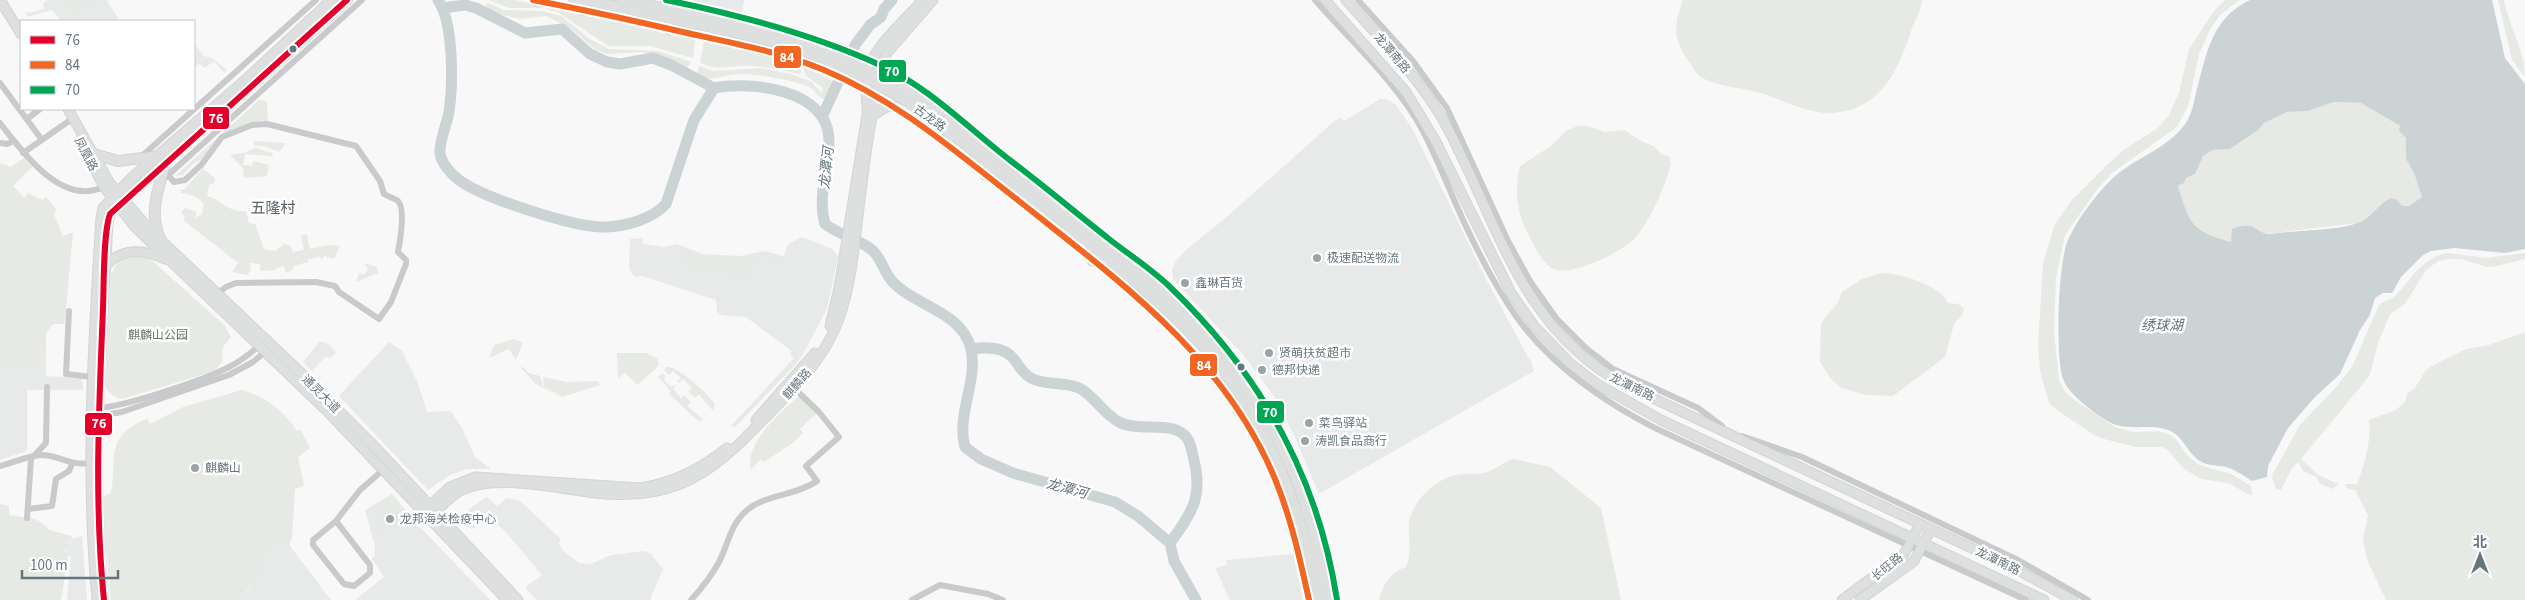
<svg xmlns="http://www.w3.org/2000/svg" width="2525" height="600" font-family="'Source Sans 3','Noto Sans SC',sans-serif">
<rect width="100%" height="100%" fill="#f8f8f8"/>
<g fill="#e8e9e9">
<polygon points="48,0 106,0 118,18 113,21 62,21 52,10 27,17 26,12 29,13 44,9 43,3"/>
<polygon points="684,0 744,0 742,13"/>
<polygon points="196,46 204,56 212,58 227,70 224,73 214,61 205,68 199,64 194,68 194,47"/>
<polygon points="1380,99 1386,99 1395,104 1412,128 1487,281 1532,364 1534,371 1319,494 1294,435 1273,395 1245,357 1173,279 1172,269 1176,261 1186,250 1229,215 1331,124 1340,117 1344,121"/>
<polygon points="802,237 832,249 838,256 827,309 801,358 746,317 722,315 717,312 716,300 642,276 635,277 629,269 630,239 643,238 643,244 664,247 677,244 703,254 740,256 764,251 784,256 788,244"/>
<polygon points="320,341 328,344 336,352 330,359 326,356 312,371 303,362"/>
<polygon points="389,342 402,351 417,381 427,412 451,411 463,430 475,457 491,469 467,469 450,475 428,490 339,396"/>
<polygon points="40,346 46,346 46,376 82,378 83,390 27,390 27,451 0,460 0,367 5,367"/>
<polygon points="392,494 420,527 490,600 355,600 384,577 371,558 374,557 375,546 365,510"/>
<polygon points="487,497 497,506 507,498 520,501 561,539 559,543 563,551 579,563 591,564 611,555 644,551 651,554 663,569 650,600 536,600 525,587 542,575 504,530 497,524 494,526 489,520 472,529 459,516"/>
<polygon points="82,536 87,600 67,600 71,556 65,556 65,546 73,539"/>
<polygon points="276,537 290,542 290,546 331,600 239,600 251,585 272,538"/>
<polygon points="1293,554 1303,600 1230,600 1215,568 1227,565 1226,560"/>
</g>
<g fill="#e7e9e5">
<polygon points="64,0 88,0 91,4 73,14"/>
<polygon points="489,0 515,0 695,40 693,58 650,46 608,46 559,13 544,8 509,8"/>
<path d="M1683,0h239c-1,11 -6,18 -10,28 -13,41 -30,81 -79,85 -19,2 -51,-12 -69,-19 -20,-7 -43,-6 -62,-16 -5,-3 -9,-10 -12,-15 -17,-24 -17,-36 -7,-63z"/>
<polygon points="2225,0 2239,0 2220,15 2211,28 2199,54 2188,106 2177,127 2112,173 2099,187 2065,235 2056,278 2054,331 2059,380 2065,392 2076,401 2115,427 2133,432 2158,431 2170,435 2175,438 2187,455 2199,465 2231,474 2251,486 2252,496 2228,483 2201,479 2183,468 2168,450 2162,447 2136,447 2104,439 2094,435 2060,412 2049,403 2040,371 2038,346 2043,263 2055,224 2072,200 2108,164 2125,149 2158,128 2169,115 2179,93 2189,49 2214,11"/>
<path d="M2498,0h6c5,27 21,50 21,77l-13,-17z"/>
<polygon points="488,3 504,10 542,11 561,16 590,39 609,49 658,51 691,62 687,69 662,56 641,52 606,54 596,50 569,27 546,16 519,19 495,13 485,6"/>
<path d="M704,42c29,1 70,12 96,24l1,6 -1,2c-15,-3 -31,-7 -47,-8 -18,-2 -37,7 -53,-4z"/>
<path d="M699,66l14,5 48,-3 30,6 21,8 10,12 1,-6 -17,-12 -3,-9 27,12 3,4 -7,16h-4c-4,-3 -7,-8 -11,-11 -12,-7 -58,-15 -73,-14 -14,1 -28,8 -41,2z"/>
<polygon points="259,100 267,101 268,123 263,120 224,134 205,157 193,164 183,175 175,176"/>
<path d="M2334,102l27,1 39,23 8,18 -2,15 8,14 8,25 -13,8h-7l-5,-6 -15,3 -13,14 -11,6 -93,11c-10,-8 -15,-8 -27,-7l-7,15c-41,-13 -41,-17 -53,-56l6,-3 2,-5 9,-4 8,-18 10,-6 17,-1 27,-19 7,-7 23,-11 21,-1z"/>
<path d="M1578,126h10l16,6 20,-2 19,12 11,4 7,8 8,2 2,8c-5,20 -22,60 -37,75 -13,13 -61,38 -80,30 -12,-5 -19,-22 -25,-33 -12,-23 -15,-44 -9,-70l31,-20 16,-16z"/>
<polygon points="254,141 286,143 279,152 264,146 254,146"/>
<polygon points="255,148 273,153 272,156 245,154 243,165 252,166 253,161 269,165 267,176 244,178 243,168 230,155 244,153"/>
<polygon points="24,158 32,167 13,186 24,198 28,193 43,200 46,197 56,209 54,215 63,236 73,232 65,319 64,324 53,324 46,334 46,346 40,347 38,367 0,367 0,163 11,167"/>
<path d="M204,167v3l11,8 -1,5 -5,2 -2,11c14,3 21,17 39,15l3,12 6,1 9,25 11,2 9,-7 7,2 2,6 11,-2 -3,-15h6l3,14 19,-4 11,1 -6,13 -10,-3 -2,4 -2,-3 -12,2v3l-15,4v4l-7,3 -2,-7 -8,2 -1,2 -15,1v-7l-10,-1 1,8 -4,4 -15,-3 6,-9 -55,-43 2,-4 -4,-3 4,-5 11,4v6l6,-4 2,-10c-8,-9 -12,-9 -23,-11l-1,-3 5,-1z"/>
<path d="M684,249c15,8 38,9 55,8 16,-1 27,-8 43,0l-2,9 -10,-3 -1,-6 -16,1 -3,17 -39,-3 -33,-9z"/>
<path d="M2447,253l39,5 39,-5v6l-28,7 -10,1 -26,-8h-12l-11,2 -12,9 -21,34 -15,10 -12,29 -8,32 -69,84 17,16 21,9 -6,5 -13,-5 -4,-7 -13,-6 -5,-9 -6,6 -11,22 -5,-1 -4,-11 1,-5 27,-48 36,-38 16,-20 27,-62c5,-5 12,-5 17,-10 16,-16 25,-37 51,-42z"/>
<path d="M130,255l15,1 10,7 70,63 6,11 -8,10 -1,15 -7,9 -93,28c-14,-4 -18,-11 -18,-25l7,-100 9,-15z"/>
<polygon points="365,263 377,267 378,273 356,282 359,273 363,275 368,270"/>
<path d="M1882,273c18,0 60,13 66,30l10,1 6,5 -1,5 -9,10 -9,33 -52,39 -27,-1 -24,-7 -11,-9 -11,-17 1,-39 17,-21 4,-10 20,-13z"/>
<path d="M2525,332v268h-139l-19,-40 -4,-21 5,-24 -13,-25 -8,-2 -2,-4h12c7,-16 15,-46 12,-64l27,-10 9,-8 2,-8 8,-6 11,-18 11,-7 29,-14 23,-4z"/>
<polygon points="514,339 523,343 516,360 509,349 489,358 494,345"/>
<polygon points="792,351 800,358 797,363 735,427 731,426 794,358 790,354"/>
<polygon points="617,353 646,353 657,358 659,365 638,385 625,373 618,378"/>
<polygon points="520,367 525,368 528,373 540,376 543,386 558,396 536,384"/>
<path d="M667,367c11,-1 41,27 48,37l-2,7 -14,-17 -4,4 -7,-7 4,-3 -9,-9 -4,4 -2,-2 4,-3 -8,-7 -4,4 -5,-5z"/>
<polygon points="662,373 666,377 664,380 671,387 674,385 676,386 673,389 681,398 684,395 691,402 687,406 704,420 699,421 695,418 669,394 671,391 658,377"/>
<polygon points="543,377 567,382 598,381 600,385 562,397 544,386"/>
<path d="M242,390c23,6 42,21 55,41l4,-1 9,18 -12,9 6,29 -9,3 -3,50 -2,3 -18,-4 -16,39 -17,23h-128l-6,-58 -2,-45 7,-4 2,-5c4,-35 -5,-53 35,-69l3,5 33,-17z"/>
<path d="M799,396l18,17 -17,16 3,4 -10,10 -29,19 -3,-3 -10,11c-7,-27 30,-58 48,-74z"/>
<path d="M1514,459l36,8 51,41 20,92h-242c4,-16 12,-29 27,-33 7,-15 1,-29 3,-45 4,-21 26,-43 47,-47 10,-2 21,0 31,-3 9,-2 16,-11 27,-13z"/>
<polygon points="392,495 415,524 396,529 393,518 383,520 386,531 381,532 375,510 366,513 365,511"/>
<path d="M0,504l9,2v9c16,3 31,1 40,15l23,6 1,3 -5,3 -4,9 4,7 -7,42h-61z"/>
</g>
<path fill="#cbd3d5" fill-rule="evenodd" d="M2250,0h242l13,58 20,26v165l-20,4 -51,-5 -23,3 -8,4 -22,22 -9,16h-9l-8,5 -5,17 -10,15 -20,44 -25,23 -27,31 -20,38 -1,11 -15,4c-9,-6 -16,-11 -26,-14 -9,-2 -19,-1 -26,-6 -13,-8 -17,-26 -32,-31 -19,-7 -40,2 -59,-8 -14,-8 -41,-28 -46,-43 -8,-22 -5,-118 5,-139 9,-20 26,-43 41,-58 21,-22 54,-31 73,-54 9,-10 11,-22 14,-35 10,-37 15,-75 54,-93zM2334,102l27,1 39,23 -1,5 7,7v21l8,14 8,24 -13,9h-7l-5,-6 -6,-2c-13,6 -19,19 -31,24 -21,9 -64,8 -89,12 -13,2 -14,-15 -39,-5l-1,13c-41,-12 -41,-18 -53,-56l6,-3 2,-5 9,-4 8,-18 10,-6 17,-1 28,-19 6,-7 23,-11 21,-1z"/>
<g fill="none" stroke-linecap="round" stroke-linejoin="round">
<g stroke="#cbd3d5" stroke-width="11">
<path d="M438,0c16,23 15,85 11,112 -2,12 -10,29 -9,41 1,10 11,21 19,27 24,18 119,49 148,47 20,-1 45,-8 59,-23l28,-84 20,-32c37,-7 114,1 115,52 0,28 -12,57 -4,84 13,10 29,14 43,23 14,9 14,23 24,34 22,25 70,30 79,68 7,33 -15,66 -6,98l16,12 32,14 102,29 23,14 32,27 4,18 22,39"/>
<polyline points="443,8 465,5 476,8 525,33 562,29 590,54 607,62 620,64 653,58 671,65 714,88"/>
<polyline points="822,117 855,45 870,25 881,17 884,9 892,0"/>
<path d="M971,349c14,-2 32,-3 42,9 6,7 9,15 18,20 14,8 33,3 48,10 15,7 24,26 40,34 21,11 53,-3 68,16 4,5 5,15 7,22 9,37 -2,53 -24,83"/>
</g>
<defs>
<g id="secondary">
<polyline points="0,0 21,34"/>
<polyline points="1325,0 1406,92 1435,140 1511,293 1534,326 1571,364 1597,384 1661,420 2044,600"/>
<path d="M1346,0c35,40 76,80 101,127 51,96 73,200 176,257l391,184 59,32"/>
<polyline points="68,109 109,182 149,229 295,367 377,449 518,600"/>
<polyline points="872,116 886,107 894,106"/>
<polyline points="80,141 104,187 134,226 327,411 507,600"/>
<path d="M105,267c16,-20 39,-18 60,-8"/>
<path d="M830,326l9,-38 28,-173c1,-15 -4,-31 1,-46 7,-23 38,-50 55,-69"/>
<polyline points="756,420 815,353"/>
<path d="M424,511l26,-24 26,-10 164,11c34,-5 60,-19 87,-40"/>
<path d="M430,518c9,-9 17,-19 28,-26 33,-20 101,-3 138,1 68,8 109,-13 155,-61 30,-31 63,-59 82,-99 19,-40 21,-89 27,-133 5,-45 12,-90 22,-135l5,-12 46,-53"/>
<path d="M97,600c-12,-128 -4,-255 4,-383l2,-9 9,-9"/>
<path d="M104,600c-13,-125 -3,-251 4,-377l2,-9 7,-8"/>
<polyline points="1842,600 1904,554 1920,524"/>
<polyline points="1860,600 1914,561 1931,529"/>
</g>
<g id="primary">
<polyline points="538,0 538,1"/>
<polyline points="574,0 582,10"/>
<path d="M583,0c42,8 83,17 124,26 41,9 83,18 122,35 27,12 55,26 81,42 43,29 83,64 123,97 57,47 120,90 169,145 66,74 98,159 117,255"/>
<path d="M623,0c83,17 169,33 246,70 66,32 123,84 179,130 52,43 107,82 154,131 57,59 99,140 116,220 3,17 6,33 9,49"/>
<polyline points="615,6 623,18"/>
<polyline points="663,17 669,29"/>
<polyline points="794,48 800,62"/>
<polyline points="947,130 949,146"/>
<polyline points="94,154 118,161 158,156"/>
<polyline points="985,161 986,175"/>
<polyline points="112,199 132,178 247,79 332,0"/>
<polyline points="117,206 347,0"/>
<path d="M161,241c-13,-25 -3,-52 4,-76"/>
<polyline points="1092,247 1093,261"/>
<polyline points="1219,383 1220,366"/>
<polyline points="1238,410 1245,402"/>
<polyline points="1292,528 1299,516"/>
</g>
</defs>
<use href="#secondary" stroke="#d3d4d5" stroke-width="11"/>
<use href="#primary" stroke="#d3d4d4" stroke-width="12"/>
<g stroke="#c9cacb" stroke-width="6">
<path d="M536,0c51,10 102,22 153,33 46,10 93,19 136,38 74,32 132,82 195,131 99,78 206,156 255,277 16,40 25,80 34,121"/>
<path d="M666,0c74,15 146,34 214,65 49,22 89,64 131,96 33,25 65,52 98,78 19,15 41,29 60,47 91,87 149,189 168,314"/>
<path d="M1315,0c35,40 84,85 108,131 19,37 33,77 52,114 13,26 28,54 46,78 35,46 85,80 136,106 123,57 245,114 369,171"/>
<polyline points="1358,0 1413,61 1447,108 1508,241 1530,281 1556,318 1586,348 1613,369 1698,408 1722,426"/>
<polyline points="0,83 42,140"/>
<polyline points="27,119 40,109"/>
<path d="M0,123c21,27 61,84 103,64"/>
<polyline points="0,143 7,144 14,141"/>
<polyline points="23,153 69,121"/>
<polyline points="142,156 316,0"/>
<path d="M168,175l6,7 11,-2 17,-16 20,-27 30,-12 15,-1 89,22 24,35 4,13c5,3 10,4 14,7 8,8 2,40 0,51l8,8v4l-15,38 -12,17 -40,-27 -4,-6 -19,-4 -80,1 -10,4 -9,7"/>
<polyline points="166,177 362,0"/>
<polyline points="69,311 66,374 92,377"/>
<path d="M95,408c24,1 112,-29 134,-41 12,-6 22,-14 32,-23"/>
<polyline points="97,416 122,412 229,375 253,362 267,350"/>
<polyline points="1742,436 1802,457 2018,560 2088,600"/>
<path d="M0,466c14,-3 28,-11 43,-11 18,1 27,11 47,8"/>
<polyline points="28,509 52,506 56,479 69,471 72,464"/>
<polyline points="27,518 31,459 46,443 47,387"/>
<polyline points="336,521 370,565 370,573 354,586 344,584 313,545 313,540 336,521 360,490 384,469"/>
<path d="M691,600c10,-11 21,-25 28,-38 9,-17 11,-37 27,-51 19,-17 50,-15 71,-30l-11,-15 33,-29 -20,-25 -24,-23"/>
<polyline points="912,600 940,585 988,594 1003,600"/>
</g>
<use href="#secondary" stroke="#dedfdf" stroke-width="9"/>
<use href="#primary" stroke="#dedfdf" stroke-width="10"/>
<defs>
<path id="bus-1" d="M104,600c-10,-97 -5,-194 -1,-292 1,-23 0,-75 7,-94l237,-214"/>
<path id="bus-2" d="M533,0c52,10 103,21 154,33 46,10 93,19 137,37 74,31 132,82 195,131 99,79 206,156 256,278 16,39 25,80 34,121"/>
<path id="bus-3" d="M666,0c74,15 146,34 214,65 49,22 89,64 131,96 33,25 65,52 98,78 19,15 41,29 60,47 91,87 149,189 168,314"/>
</defs>
<use href="#bus-1" stroke="#fff" stroke-width="10"/>
<use href="#bus-2" stroke="#fff" stroke-width="10"/>
<use href="#bus-3" stroke="#fff" stroke-width="10"/>
<use href="#bus-1" stroke="#e4002b" stroke-width="6"/>
<use href="#bus-2" stroke="#f26522" stroke-width="6"/>
<use href="#bus-3" stroke="#00a651" stroke-width="6"/>
</g>
<g fill="#66767e" stroke="#fff" stroke-width="2">
<circle cx="293" cy="49" r="4.5"/>
<circle cx="1241" cy="367" r="4.5"/>
</g>
<g fill="#99a4a9" stroke="#fff" stroke-width="2">
<circle cx="1317" cy="258" r="5"/>
<circle cx="1185" cy="283" r="5"/>
<circle cx="1269" cy="353" r="5"/>
<circle cx="1262" cy="370" r="5"/>
<circle cx="1309" cy="423" r="5"/>
<circle cx="1305" cy="441" r="5"/>
<circle cx="195" cy="468" r="5"/>
<circle cx="390" cy="519" r="5"/>
</g>
<g text-anchor="middle" stroke-width="5" stroke-linejoin="round" paint-order="stroke">
<g font-size="12" fill="#66767e" stroke="#fff">
<text transform="translate(1392 53) rotate(50)" y="4">龙潭南路</text>
<text transform="translate(930 118) rotate(36)" y="4">古龙路</text>
<text transform="translate(86 154) rotate(62)" y="4">凤凰路</text>
<text transform="translate(797 384) rotate(-49)" y="4">麒麟路</text>
<text transform="translate(1632 387) rotate(26)" y="4">龙潭南路</text>
<text transform="translate(321 394) rotate(45)" y="4">通灵大道</text>
<text transform="translate(1998 561) rotate(26)" y="4">龙潭南路</text>
<text transform="translate(1887 567) rotate(-39)" y="4">长旺路</text>
</g>
<g font-size="12" fill="#66767e" stroke="#fff" text-anchor="start">
<text x="1327" y="262">极速配送物流</text>
<text x="1195" y="287">鑫琳百货</text>
<text x="1279" y="357">贤萌扶贫超市</text>
<text x="1272" y="374">德邦快递</text>
<text x="1319" y="427">菜鸟驿站</text>
<text x="1315" y="445">涛凯食品商行</text>
<text x="205" y="472">麒麟山</text>
<text x="400" y="523">龙邦海关检疫中心</text>
</g>
<g font-size="12" fill="#697765" stroke="#fff">
<text x="158" y="339">麒麟山公园</text>
</g>
<g font-size="14" font-style="italic" fill="#627478" stroke="#fff">
<text transform="translate(826 168) rotate(-84)" y="5">龙潭河</text>
<text x="2162" y="330">绣球湖</text>
<text transform="translate(1067 488) rotate(15)" y="5">龙潭河</text>
</g>
<g font-size="15" fill="#58636a" stroke="#fff">
<text x="273" y="213">五隆村</text>
</g>
</g>
<g stroke="#fff" stroke-width="2">
<rect x="773" y="45" width="29" height="24" rx="5" fill="#f26522"/>
<rect x="878" y="59" width="29" height="24" rx="5" fill="#00a651"/>
<rect x="202" y="106" width="28" height="24" rx="5" fill="#e4002b"/>
<rect x="1189" y="353" width="29" height="24" rx="5" fill="#f26522"/>
<rect x="1256" y="400" width="29" height="24" rx="5" fill="#00a651"/>
<rect x="84" y="412" width="29" height="24" rx="5" fill="#e4002b"/>
</g>
<g font-size="14" text-anchor="middle" font-weight="bold" fill="#fff">
<text x="787" y="62">84</text>
<text x="892" y="76">70</text>
<text x="216" y="123">76</text>
<text x="1204" y="370">84</text>
<text x="1270" y="417">70</text>
<text x="99" y="428">76</text>
</g>
<rect x="20" y="20" width="175" height="90" fill="#ffffff" stroke="#c2c8cb"/>
<rect x="30" y="36" width="25" height="8" fill="#e4002b" stroke="#c2c8cb"/>
<text x="65" y="45" font-size="15" fill="#66767e">76</text>
<rect x="30" y="61" width="25" height="8" fill="#f26522" stroke="#c2c8cb"/>
<text x="65" y="70" font-size="15" fill="#66767e">84</text>
<rect x="30" y="86" width="25" height="8" fill="#00a651" stroke="#c2c8cb"/>
<text x="65" y="95" font-size="15" fill="#66767e">70</text>
<g transform="translate(2480 555)" stroke="#ffffff" stroke-width="4" paint-order="stroke">
<path d="M0-4L9 19L0 12L-9 19Z" fill="#66767e"/>
<text y="-8" font-size="14" font-weight="bold" text-anchor="middle" fill="#66767e">北</text>
</g>
<path d="M22 570v8h96v-8" fill="none" stroke="#66767e" stroke-width="2.5"/>
<text x="30" y="570" font-size="15" fill="#66767e" stroke="#ffffff" stroke-width="4" paint-order="stroke">100 m</text>
</svg>
